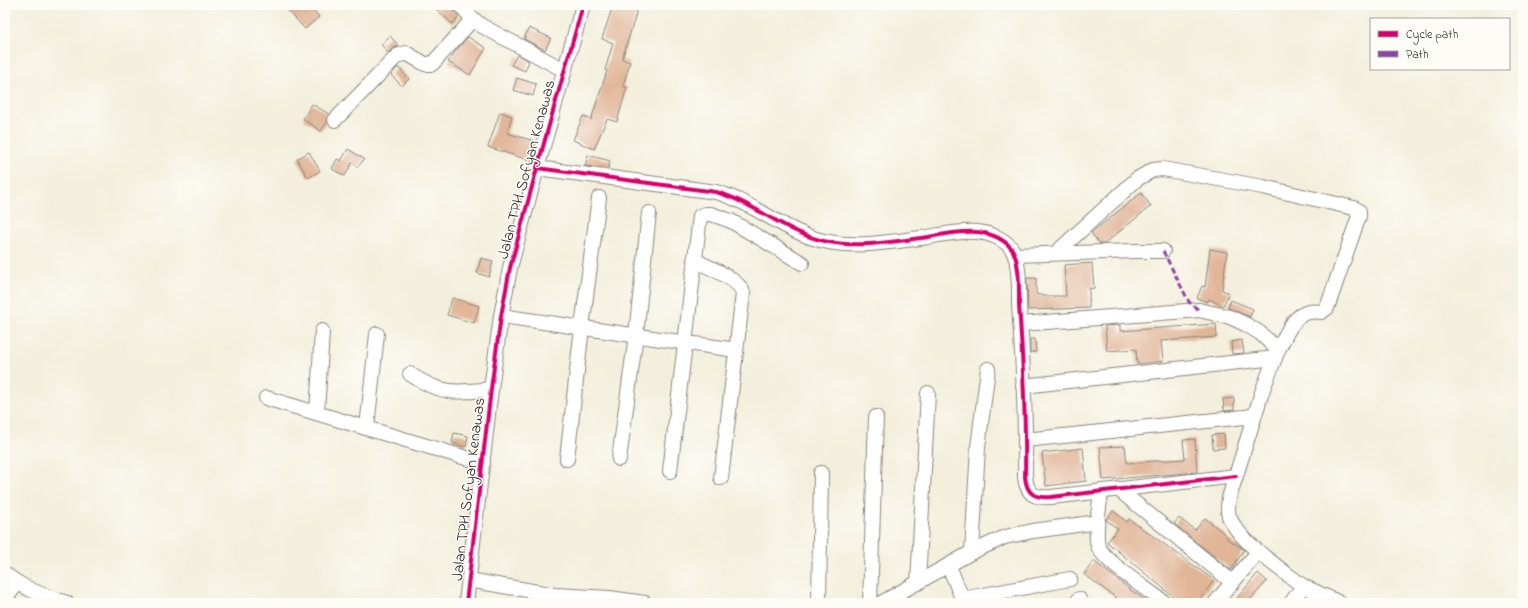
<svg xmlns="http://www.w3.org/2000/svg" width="1528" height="608" font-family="'Indie Flower',sans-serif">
<rect width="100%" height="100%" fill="#fdfcf7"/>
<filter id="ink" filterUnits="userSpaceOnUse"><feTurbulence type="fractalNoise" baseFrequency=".025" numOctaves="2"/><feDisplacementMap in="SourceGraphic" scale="8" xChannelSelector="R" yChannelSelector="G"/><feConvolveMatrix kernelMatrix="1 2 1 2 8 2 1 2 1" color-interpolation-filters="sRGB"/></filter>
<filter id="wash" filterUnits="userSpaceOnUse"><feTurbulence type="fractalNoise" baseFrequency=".012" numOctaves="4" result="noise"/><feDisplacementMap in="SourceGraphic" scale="16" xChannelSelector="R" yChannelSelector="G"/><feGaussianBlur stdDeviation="0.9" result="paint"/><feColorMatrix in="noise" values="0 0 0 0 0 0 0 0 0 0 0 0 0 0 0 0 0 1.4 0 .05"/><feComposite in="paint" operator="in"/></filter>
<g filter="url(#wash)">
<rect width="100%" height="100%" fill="#f3efdc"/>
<g id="blocks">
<g fill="#e1b598">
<polygon points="283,5 309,5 319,17 305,29"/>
<polygon points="432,5 452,5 454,10 459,17 452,24"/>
<polygon points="613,5 638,5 634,21 622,59 630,62 623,86 627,87 617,122 607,119 594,149 573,140 583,116 591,120 607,71 605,70 613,43 602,39"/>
<polygon points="529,28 551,38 545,50 524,39"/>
<polygon points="390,36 399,46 394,48 388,53 381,44"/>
<polygon points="468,37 486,48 470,75 448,62 455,52"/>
<polygon points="517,55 529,61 525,71 511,65"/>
<polygon points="398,67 409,79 402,86 391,75"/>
<polygon points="517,78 536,84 533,96 513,90"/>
<polygon points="312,104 329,114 327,122 321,131 303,119"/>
<polygon points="500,112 512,116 507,133 534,141 528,160 488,147"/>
<polygon points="348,149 364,159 358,167 352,163 345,176 332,169 337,159 341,161"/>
<polygon points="309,152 320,171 308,178 297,159"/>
<polygon points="588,155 610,161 608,169 585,166"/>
<polygon points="1141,193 1151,206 1104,244 1100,244 1091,233"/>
<polygon points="1210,249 1227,252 1222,290 1229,293 1223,306 1209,299 1207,302 1197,298 1202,286 1205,287"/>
<polygon points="481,258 493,261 489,277 477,273"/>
<polygon points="1092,263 1094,288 1089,289 1089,308 1028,310 1027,278 1036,278 1036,294 1044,296 1066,296 1064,265"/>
<polygon points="452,298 479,306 474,323 447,315"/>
<polygon points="1231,300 1253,309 1250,317 1228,308"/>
<polygon points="1216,324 1217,337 1161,341 1163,361 1137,364 1136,349 1107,351 1105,326 1120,325 1120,331"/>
<polygon points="1030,339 1035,339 1036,352 1030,352"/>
<polygon points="1242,340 1244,353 1232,354 1231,342"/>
<polygon points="1234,398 1234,410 1224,411 1223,399"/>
<polygon points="454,433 468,436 466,447 452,443"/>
<polygon points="1224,434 1225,448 1213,449 1212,435"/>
<polygon points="1195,439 1197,472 1103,480 1100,447 1125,446 1127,463 1185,459 1183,440"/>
<polygon points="1083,448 1086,481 1046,486 1042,453"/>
<polygon points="1113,511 1127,522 1129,519 1214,580 1197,603 1181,603 1107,542 1118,529 1106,520"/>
<polygon points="1179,518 1195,530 1205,518 1228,537 1227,539 1242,548 1244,550 1231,570 1174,524"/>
<polygon points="1094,561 1132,591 1149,603 1123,603 1104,589 1084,574"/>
<polygon points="1258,573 1267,581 1247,603 1233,603"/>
</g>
</g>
</g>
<g filter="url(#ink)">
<use href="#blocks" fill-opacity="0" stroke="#88867c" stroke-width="1"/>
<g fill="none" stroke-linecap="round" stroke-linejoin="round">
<defs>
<g id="minor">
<polyline points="460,5 473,19"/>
<polyline points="335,120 397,56 406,53 425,64 432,64 473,19 482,26 564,70"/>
<path d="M537,168l179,24c40,11 72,43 113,50 32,6 67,-1 99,-5 16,-3 33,-6 49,-5 13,1 29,7 36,19 7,13 6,39 6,54 4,57 7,115 6,172 2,18 10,21 26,20l185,-21"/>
<path d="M1056,253l81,-74 16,-9 10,-1 100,18 91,21 5,3v5l-32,92 -6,4c-27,-4 -32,18 -43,38"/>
<polyline points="1015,255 1136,251 1163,251"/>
<path d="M694,260c12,6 46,19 49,33l-22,185"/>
<polyline points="501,316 736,350"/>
<path d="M1021,324l178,-14 31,7 15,7 15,9 18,17 -15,39 -34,109c-1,6 -2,12 0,18 9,25 53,54 74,70l-12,17"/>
<path d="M410,374c31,21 45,19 81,15"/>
<polyline points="1023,386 1275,358"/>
<polyline points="266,398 483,463"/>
<polyline points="317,413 322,331"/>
<polyline points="367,427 377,334"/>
<polyline points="1025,440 1254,416"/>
<polyline points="567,459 582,327 599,198"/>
<polyline points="619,459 636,335 649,213"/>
<polyline points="670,471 700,216 706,214 711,214 731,221 802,263"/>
<polyline points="1118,489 1232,582"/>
<path d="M1101,491c-1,15 -7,40 -3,55 5,15 53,46 67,57"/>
<polyline points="972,552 978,447 988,369"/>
<polyline points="949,566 964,603"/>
<path d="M5,574c19,15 39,22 62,29"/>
<polyline points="469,580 555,595 609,598 645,603"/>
<polyline points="918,583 928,393"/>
<polyline points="1303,586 1340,603"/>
<polyline points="5,599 17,584"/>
<polyline points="962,599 1070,579"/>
<polyline points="466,603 491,389 501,316 510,268 537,168 583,5"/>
<polyline points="819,603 821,473"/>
<polyline points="870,603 876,417"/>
<polyline points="881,603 972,552 1005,537 1033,531 1098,522"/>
<polyline points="1077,603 1079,599"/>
<polyline points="1215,603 1258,552"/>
</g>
</defs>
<use href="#minor" stroke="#88867c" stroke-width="16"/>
<use href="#minor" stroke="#fff" stroke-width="14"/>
<polyline stroke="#8e44ad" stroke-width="3" stroke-dasharray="6 3" stroke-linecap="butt" points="1163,251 1189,302 1199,310"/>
<defs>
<g id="cycleway">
<path d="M537,168l179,24c40,11 72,43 113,50 32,6 67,-1 99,-5 16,-3 33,-6 49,-5 13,1 29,7 36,19 7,13 6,39 6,54 4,57 7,115 6,172 2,18 10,21 26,20l185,-21"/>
<polyline points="466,603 491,389 501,316 510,268 537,168 583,5"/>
</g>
</defs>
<use href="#cycleway" stroke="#fdfcf7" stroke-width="6"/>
<use href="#cycleway" stroke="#d6006c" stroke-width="4"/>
</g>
</g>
<g text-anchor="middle" stroke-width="3" stroke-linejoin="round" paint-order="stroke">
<g font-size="16" fill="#1c1c1c" stroke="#fdfcf7">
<text transform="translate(525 169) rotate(-75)" y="6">Jalan TPH Sofyan Kenawas</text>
<text transform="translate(467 489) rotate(-83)" y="6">Jalan TPH Sofyan Kenawas</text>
</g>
</g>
<rect width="1528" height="608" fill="none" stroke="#fdfcf7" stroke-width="20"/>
<rect x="1370" y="18" width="140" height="52" fill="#fdfcf7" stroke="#a3a29f"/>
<rect x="1378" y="31" width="20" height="6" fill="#d6006c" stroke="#a3a29f"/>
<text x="1406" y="38" font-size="12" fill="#1c1c1c">Cycle path</text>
<rect x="1378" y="51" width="20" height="6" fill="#8e44ad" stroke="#a3a29f"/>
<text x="1406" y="58" font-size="12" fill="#1c1c1c">Path</text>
</svg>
